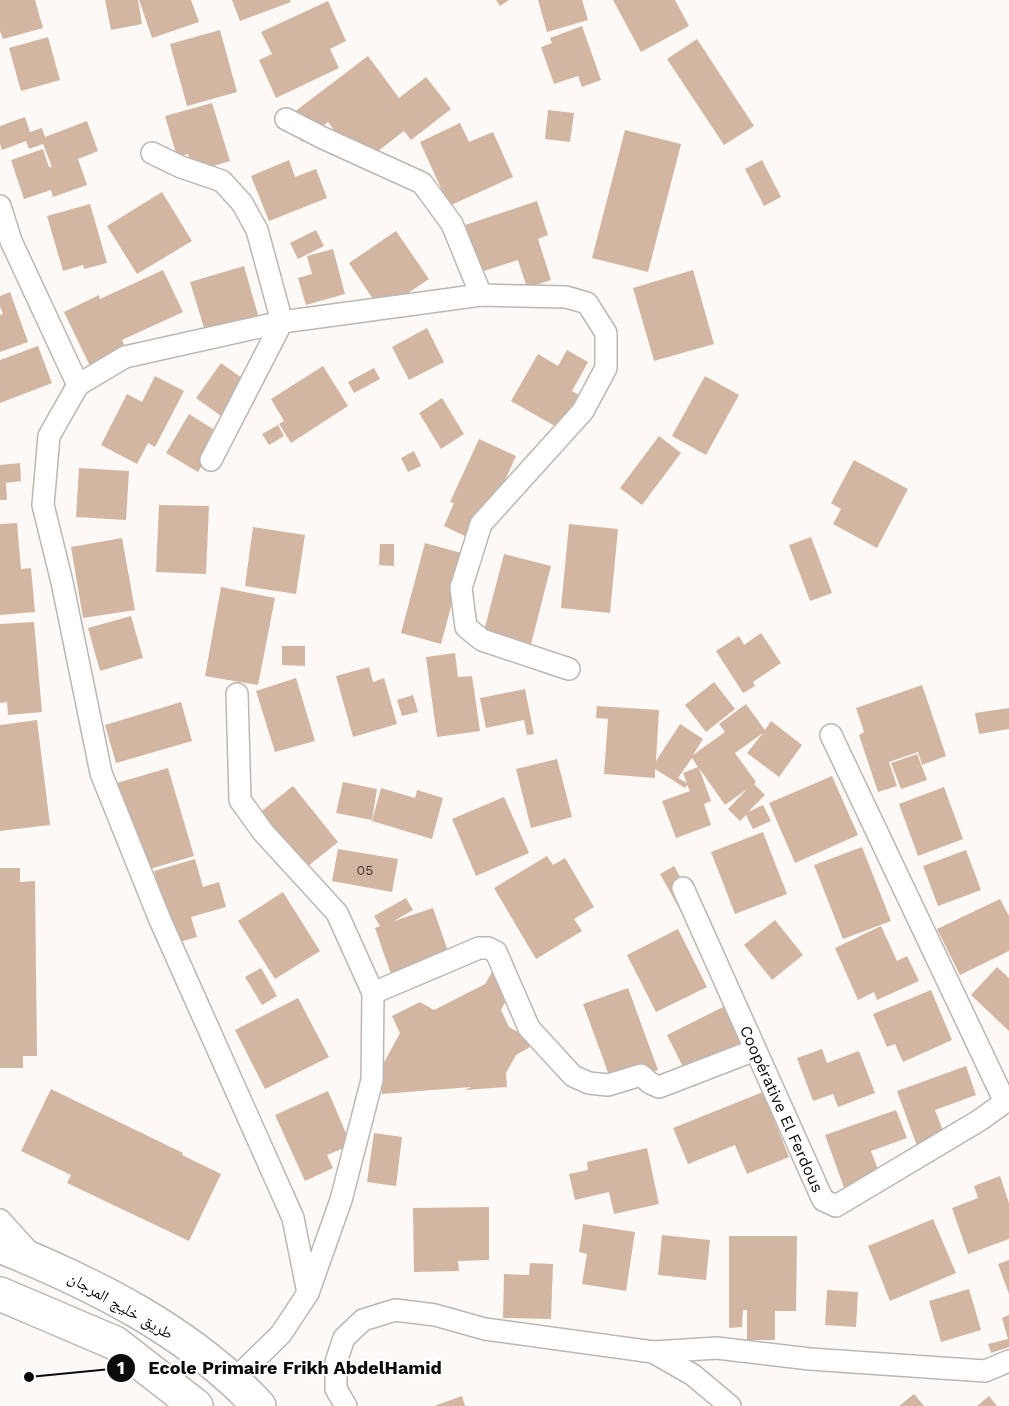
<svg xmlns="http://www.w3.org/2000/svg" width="1009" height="1406" font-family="'Work Sans','Noto Naskh Arabic',sans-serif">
<rect width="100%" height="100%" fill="#fdf9f6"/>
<g fill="#d3b6a2" fill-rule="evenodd">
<polygon points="0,0 35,0 43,28 3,39 0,31"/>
<polygon points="105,0 138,0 142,24 111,30"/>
<polygon points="139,0 191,0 199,22 152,38"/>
<polygon points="232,0 290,0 291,2 240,21"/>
<polygon points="496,0 509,0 500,6"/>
<polygon points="538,0 582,0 588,20 547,32"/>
<polygon points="613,0 675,0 689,26 641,52"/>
<polygon points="328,1 346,41 330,49 339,68 276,98 259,60 272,54 261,32"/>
<polygon points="582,26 601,80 582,87 578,76 554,84 541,47 552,43 550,38"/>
<polygon points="220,30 237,92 187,106 170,44"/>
<polygon points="48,37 60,80 21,91 9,48"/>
<polygon points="697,39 754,126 724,145 667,59"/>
<polygon points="368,56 399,98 426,77 451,109 411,140 404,131 360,165 328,122 302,142 285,119"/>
<polygon points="212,103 230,161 193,172 188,154 177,157 165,116"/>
<polygon points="548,110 574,113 570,142 545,139"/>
<polygon points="25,117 30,132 42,128 45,137 87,121 98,151 78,159 87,185 53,197 51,190 24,199 11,160 43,149 49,167 52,167 43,144 29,149 26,141 2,150 0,144 0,126"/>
<polygon points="460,123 469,142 493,132 513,177 449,206 420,142"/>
<polygon points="625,130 681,144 648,272 592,258"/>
<polygon points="289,160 295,177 316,169 327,198 269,221 251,176"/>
<polygon points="762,160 781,197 764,206 745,169"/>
<polygon points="162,192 192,241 137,274 107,226"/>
<polygon points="537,201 548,235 538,239 551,280 527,288 518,260 469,276 453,229"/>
<polygon points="90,204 107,263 84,269 83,265 63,271 47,216"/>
<polygon points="316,230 324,246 298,259 290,243"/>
<polygon points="396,231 429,279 381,311 349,263"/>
<polygon points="333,249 345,294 306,305 298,278 312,274 307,256"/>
<polygon points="244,266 258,315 205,331 190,282"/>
<polygon points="163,270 183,312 122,340 126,349 90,366 64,312 99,295 100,299"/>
<polygon points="693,270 714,344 654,361 633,288"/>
<polygon points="10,292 28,342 0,352 0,315 3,314 0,306 0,296"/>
<polygon points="427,328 444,362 409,380 392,347"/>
<polygon points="38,346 52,383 0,403 0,360"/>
<polygon points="567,350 588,362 572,391 581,396 562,430 511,401 538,354 558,366"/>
<polygon points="221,363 246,381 221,416 196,398"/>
<polygon points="323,366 348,406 291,443 279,424 284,421 271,399"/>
<polygon points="374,368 380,379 354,393 348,382"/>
<polygon points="155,376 184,391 155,447 148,443 137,464 101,445 127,394 142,402"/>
<polygon points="705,376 739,395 706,455 672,436"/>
<polygon points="442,398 464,434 441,449 419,413"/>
<polygon points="189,414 221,434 198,472 166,453"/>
<polygon points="278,425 284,436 269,445 262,434"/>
<polygon points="659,436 681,453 642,505 620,488"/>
<polygon points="479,439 516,456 477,542 444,526 454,503 450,502"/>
<polygon points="414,451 421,466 408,472 401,458"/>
<polygon points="854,460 908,489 877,548 833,524 841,509 831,503"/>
<polygon points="20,463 21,481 6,483 7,500 0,500 0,465"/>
<polygon points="79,468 129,471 126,520 76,517"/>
<polygon points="159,505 209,506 206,574 156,572"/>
<polygon points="17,523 21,569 31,568 35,612 0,615 0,524"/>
<polygon points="569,524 618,529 610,613 561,608"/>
<polygon points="253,527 305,535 296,594 245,586"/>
<polygon points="811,537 832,593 810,601 789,545"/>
<polygon points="122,538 135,610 83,618 71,547"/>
<polygon points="425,543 465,554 441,644 401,633"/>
<polygon points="380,544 394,544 394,566 379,565"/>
<polygon points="504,554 551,566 530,648 483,635"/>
<polygon points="221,587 275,598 258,685 205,676"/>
<polygon points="131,616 143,658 100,671 88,628"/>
<polygon points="34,622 42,712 8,715 7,702 0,703 0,624"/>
<polygon points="761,633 781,663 753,682 755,686 743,693 716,651 739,636 744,645"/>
<polygon points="282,646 305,646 305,666 282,665"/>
<polygon points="455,653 458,677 472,676 480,731 437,737 426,657"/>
<polygon points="369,667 373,682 384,678 397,724 353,737 336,676"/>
<polygon points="296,678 315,741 275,752 256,691"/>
<polygon points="714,682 735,709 706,732 685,705"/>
<polygon points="922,685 946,756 922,765 918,752 889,762 897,786 878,792 859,735 864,732 856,708"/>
<polygon points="525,689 534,734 527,735 524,720 486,728 480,698"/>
<polygon points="413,695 418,712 402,716 397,700"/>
<polygon points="181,702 192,741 116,763 105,725"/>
<path d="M746,704l19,26 6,-9 31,24 -23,32 -32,-24 16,-20 -28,20 21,29 -2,2 11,11 -17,17 15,-7 8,16 -18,8 -7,-14 -6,6 -12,-12 19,-20 -22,16 -26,-37 12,33 -7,3 7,21 -35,13 -14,-37 28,-10 -3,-6 -2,3 -30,-19v9l-51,-4 4,-55 -12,-1 1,-12 62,4 -3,51 24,-37 23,15 -10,16 32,-23 -6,-8zM692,758l6,9 -15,6 4,10 -9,-5z"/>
<polygon points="1009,708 1009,729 979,734 975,713"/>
<polygon points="37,720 50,825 0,831 0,725"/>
<polygon points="917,754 927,780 901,789 891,763"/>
<polygon points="557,759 572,817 531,828 516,769"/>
<polygon points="168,768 194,856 143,871 117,783"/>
<polygon points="832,776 858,835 795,863 769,803"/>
<polygon points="343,782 377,789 372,820 336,813"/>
<polygon points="293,786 338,842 302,871 258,814"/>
<polygon points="944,787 963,839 918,856 899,804"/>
<polygon points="381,788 415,798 417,790 443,798 432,839 372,821"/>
<polygon points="504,797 529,853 476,876 452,819"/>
<polygon points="763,832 787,894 735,914 711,852"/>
<polygon points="862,847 891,921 843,939 814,865"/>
<polygon points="338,849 398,859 392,892 332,881"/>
<polygon points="966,850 981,890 938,906 923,866"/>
<polygon points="547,856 553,865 565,858 594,907 574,919 582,931 536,959 494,888"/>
<polygon points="195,859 203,887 219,882 226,907 191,917 197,937 176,943 154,871"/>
<polygon points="674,866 698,909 684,917 660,874"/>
<polygon points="0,868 20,868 20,882 35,881 37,1056 23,1056 23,1068 0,1068"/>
<polygon points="283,892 320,951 275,979 238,921"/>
<polygon points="406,898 413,910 394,921 433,908 452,963 394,983 375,928 380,926 374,916"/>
<polygon points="1000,899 1009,916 1009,951 960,975 937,929"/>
<polygon points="775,920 803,955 772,980 744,945"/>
<polygon points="881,926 897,961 907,956 919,981 877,1000 874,992 858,1000 835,948"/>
<polygon points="678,929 707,987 656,1012 627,955"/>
<polygon points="495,967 512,989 501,1010 509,1027 525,1036 530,1047 516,1055 506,1073 507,1087 465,1090 471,1087 382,1094 380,1070 400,1033 392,1016 420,1002 434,1010 485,984"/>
<polygon points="997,967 1009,978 1009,1031 971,995"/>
<polygon points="261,968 277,996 262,1005 245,977"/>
<polygon points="628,988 658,1070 613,1086 583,1004"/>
<polygon points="931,990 952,1040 903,1062 895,1044 887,1047 873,1014"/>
<polygon points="298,998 329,1057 265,1089 235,1030"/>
<polygon points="725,1006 750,1058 693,1087 667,1035"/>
<polygon points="822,1049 827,1063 859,1051 875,1093 838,1107 833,1094 813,1101 797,1058"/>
<polygon points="966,1066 976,1095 935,1110 945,1136 917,1146 897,1091"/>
<polygon points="51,1089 183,1153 182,1155 221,1174 189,1241 67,1183 71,1175 21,1151"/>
<polygon points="328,1091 351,1145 327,1155 333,1168 305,1181 275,1115"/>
<polygon points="763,1092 789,1157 747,1174 735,1145 688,1164 673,1128"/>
<polygon points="896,1110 907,1138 871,1151 882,1180 846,1193 825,1135"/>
<polygon points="374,1133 402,1137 396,1186 367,1182"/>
<polygon points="647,1148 659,1204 614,1214 609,1192 575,1200 569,1174 588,1170 587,1162"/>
<polygon points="1000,1176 1009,1203 1009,1239 968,1254 952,1208 978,1198 974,1186"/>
<polygon points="489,1207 489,1260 458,1261 459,1271 414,1272 413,1208"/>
<polygon points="933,1219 956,1273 890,1301 868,1246"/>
<polygon points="583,1224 635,1232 626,1291 582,1284 587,1254 579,1252"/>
<polygon points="662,1235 710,1240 706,1280 658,1275"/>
<polygon points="729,1236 797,1236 796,1311 775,1311 775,1340 747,1340 747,1310 743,1310 742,1327 729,1328"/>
<polygon points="1009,1260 1009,1294 998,1264"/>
<polygon points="530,1263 553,1264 551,1319 503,1318 504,1274 529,1275"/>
<polygon points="969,1289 981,1330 941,1342 929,1301"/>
<polygon points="827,1290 858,1292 856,1327 825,1325"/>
<polygon points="1009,1315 1009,1347 991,1353 988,1344 1008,1339 1002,1318"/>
<polygon points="914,1394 924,1406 899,1406"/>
<polygon points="462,1396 465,1406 434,1406"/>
<polygon points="989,1396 997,1406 977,1406"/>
</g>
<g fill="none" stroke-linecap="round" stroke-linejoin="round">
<defs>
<g id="minor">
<polyline points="286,119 323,138 422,183 452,224 481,295"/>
<polyline points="152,153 181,167 222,181 242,203 257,230 282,322 211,460"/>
<polyline points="0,206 11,241 78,385"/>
<polyline points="237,694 240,800 263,832 337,913 373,993 372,1080 341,1200 308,1293"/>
<polyline points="831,735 1005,1102"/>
<path id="s1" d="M683,888l140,312 13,6 144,-86 25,-18h4"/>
<polyline points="373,993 479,948 488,948 496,952 529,1028 573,1076 589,1083 608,1085 641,1075 650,1083 659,1087 755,1050"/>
<polyline points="0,1220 29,1252"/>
<polyline points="653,1352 693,1375 730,1406"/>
<polyline points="234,1380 281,1334 308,1293 293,1218 160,920 101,773 62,582 43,505 49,436 78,385 125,357 282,322 481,295 566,297 587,303 606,333 606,368 583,411 481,524 461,588 466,627 482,640 569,669"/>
<polyline points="346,1406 336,1389 336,1362 344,1338 363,1320 395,1310 435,1315 485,1329 653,1352 717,1348 810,1359 985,1371 1009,1361"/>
</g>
<g id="primary">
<path d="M0,1246c94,38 189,85 259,160"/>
<polyline points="0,1294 115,1343 196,1406"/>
</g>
</defs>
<use href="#minor" stroke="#bbb7b4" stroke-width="24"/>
<use href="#primary" stroke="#bbb7b4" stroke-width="36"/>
<use href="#minor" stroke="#fff" stroke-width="21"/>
<use href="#primary" stroke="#fff" stroke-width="33"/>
</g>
<g text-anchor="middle" stroke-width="4.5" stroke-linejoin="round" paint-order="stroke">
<g font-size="14" fill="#3e3630">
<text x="365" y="875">05</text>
</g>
<g font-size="16" fill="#0d0b0a" stroke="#fff">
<text dy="6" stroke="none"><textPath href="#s1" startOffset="242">Coopérative El Ferdous</textPath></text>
<text transform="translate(121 1305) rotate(30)" y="6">طريق خليج المرجان</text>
</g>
</g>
<path fill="none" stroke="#0d0b0a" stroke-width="2" d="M29 1377L121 1368"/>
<g fill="#0d0b0a" stroke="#fff" stroke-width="2">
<circle cx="29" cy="1377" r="6"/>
<circle cx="121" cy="1368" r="15"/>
</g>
<g font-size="18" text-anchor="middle" font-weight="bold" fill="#fff">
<text x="121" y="1374">1</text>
</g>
<g font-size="18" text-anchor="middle" font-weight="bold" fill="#0d0b0a" stroke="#fff" stroke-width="4.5" stroke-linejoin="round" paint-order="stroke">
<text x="295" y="1374">Ecole Primaire Frikh AbdelHamid</text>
</g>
</svg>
